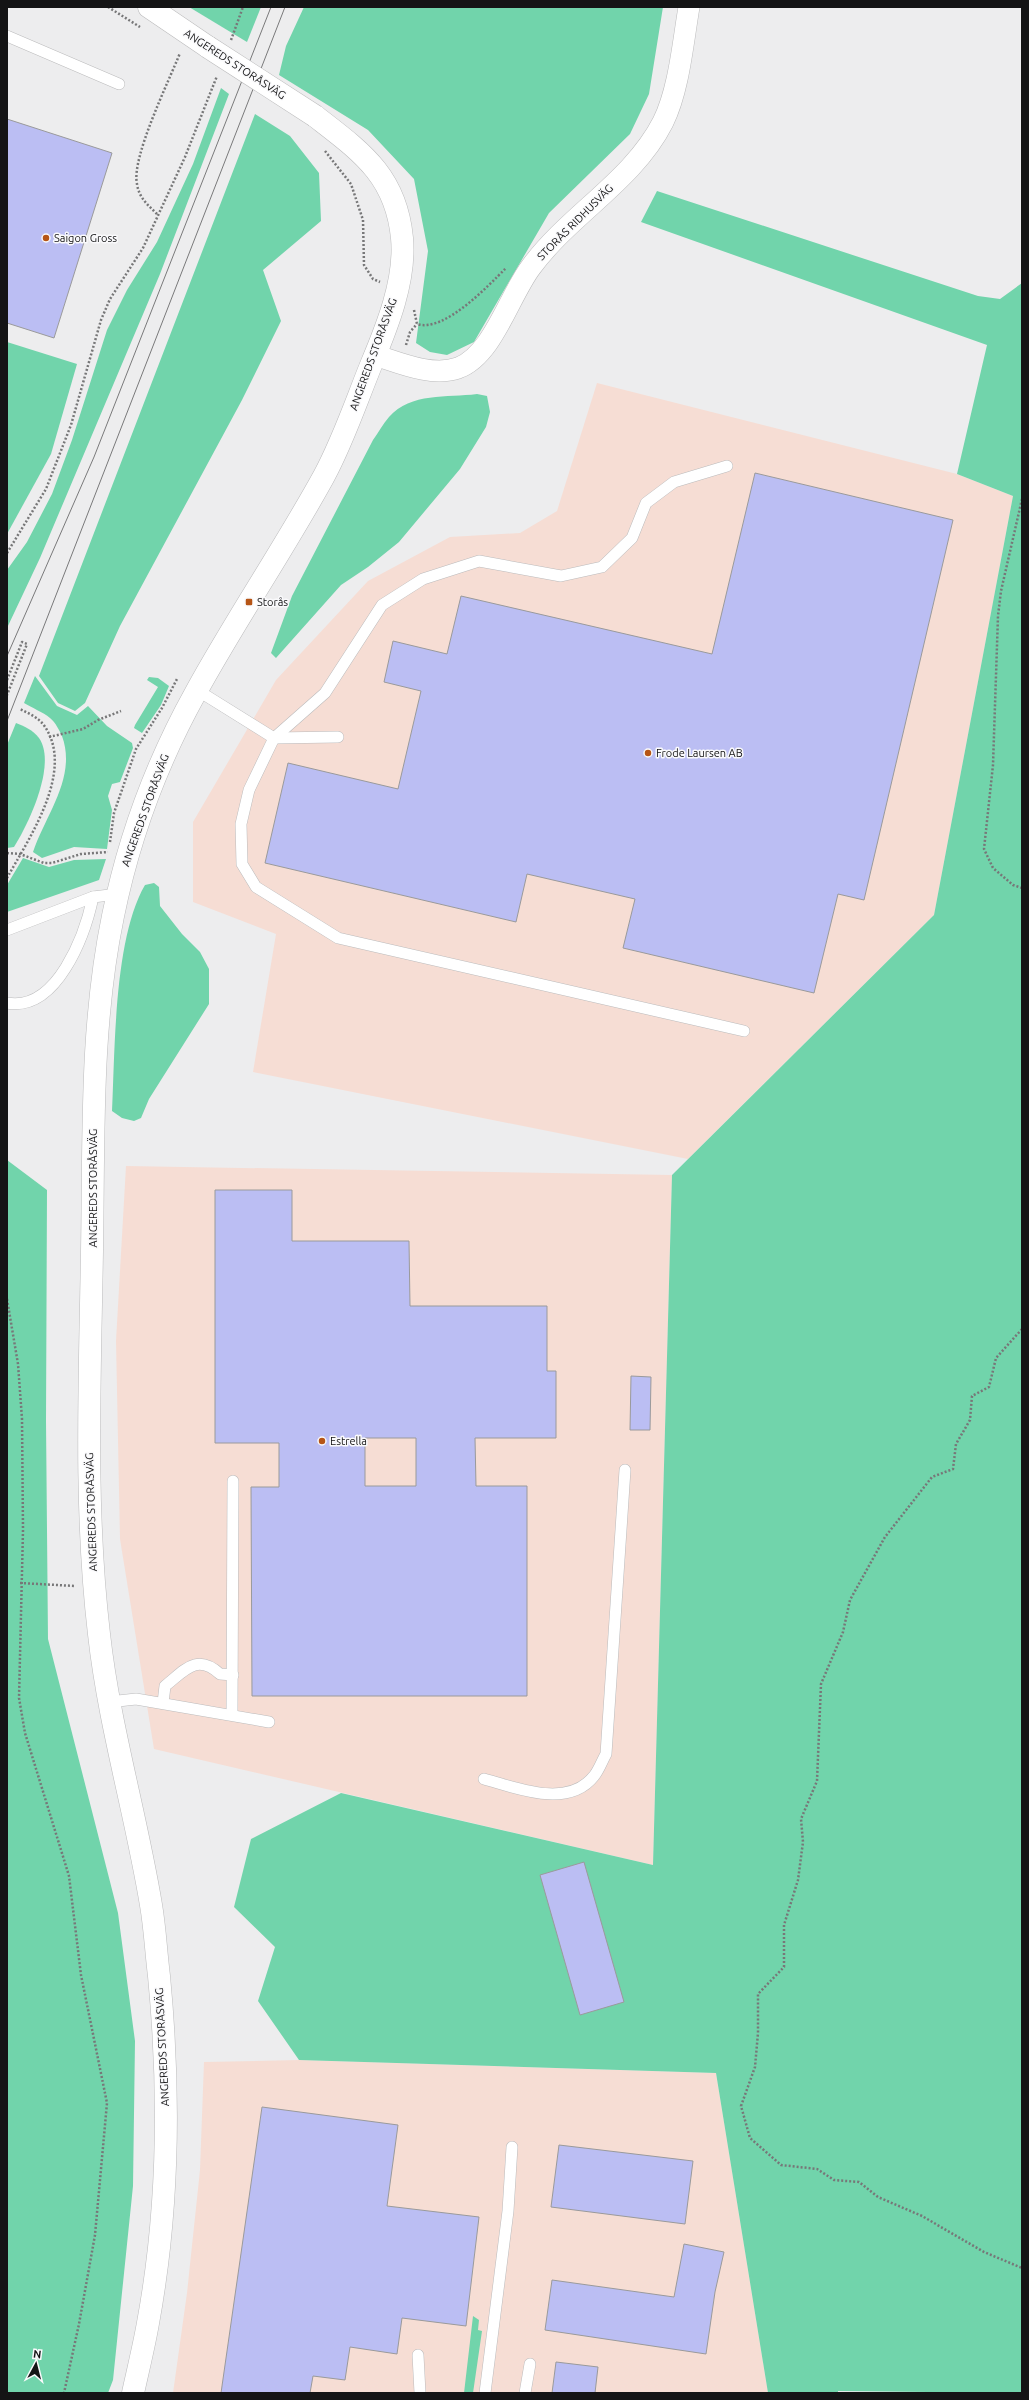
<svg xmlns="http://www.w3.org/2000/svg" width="1029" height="2400" font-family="Ubuntu,sans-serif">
<rect width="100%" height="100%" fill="#ededee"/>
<g fill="#f6ddd4">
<polygon points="597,383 957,474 1013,496 934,915 688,1159 253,1072 276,934 193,902 193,822 276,680 368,581 450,537 520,533 557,511"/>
<polygon points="126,1166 672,1175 653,1865 154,1749 120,1539 116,1341"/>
<polygon points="299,2060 716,2073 768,2393 173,2393 187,2293 200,2170 204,2062"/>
</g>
<g fill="#71d4ab">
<polygon points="189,7 261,7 247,42"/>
<polygon points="304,7 663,7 649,94 630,134 549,213 474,342 447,355 430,352 416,343 428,251 414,179 368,130 279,75 286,46"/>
<polygon points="221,88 229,94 160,274 40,558 7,628 7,570 27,542 52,494 72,440 107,330 127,290 157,242 193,164"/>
<polygon points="255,114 290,136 319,173 321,221 263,270 281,321 242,400 120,626 85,703 75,711 58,703 39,676"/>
<polygon points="657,191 978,296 1000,299 1022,283 1022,2393 838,2391 838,2393 768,2393 716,2073 299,2060 258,2001 275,1947 234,1907 251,1839 341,1793 653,1865 672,1175 934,915 1013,496 957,474 987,345 641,222"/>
<polygon points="7,342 77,364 51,454 7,534"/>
<path d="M477,394l10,2 3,16 -4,15 -26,42 -61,73 -31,25 -27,18 -65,73 -5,-5 21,-57 81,-156c5,-7 10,-16 16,-23 22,-25 58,-19 88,-23z"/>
<path d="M35,676l22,30 20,9 11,-9 19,20 25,17 1,5 -13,34 -8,2 -4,12 4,14 -5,39 -33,-2 -32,11 -9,-6c13,-38 44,-75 29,-116 -3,-6 -6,-13 -12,-18 -7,-6 -18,-10 -26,-15z"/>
<polygon points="149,677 158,678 169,686 161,705 142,733 134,728 135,725 158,687 147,680"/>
<path d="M16,723c8,3 17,7 23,15 18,26 -10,85 -25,109l-7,1v-103z"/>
<polygon points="23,858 49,867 74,860 106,859 99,880 7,912 7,885"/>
<path d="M154,883l5,4 1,19 22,28 18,18 9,17v35l-60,95 -8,19 -7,3 -12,-3 -10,-7c3,-62 2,-173 33,-226z"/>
<polygon points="7,1160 47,1190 46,1421 48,1639 118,1913 135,2041 133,2186 113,2380 108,2393 7,2393"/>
<polygon points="473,2316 479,2320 478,2330 482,2331 473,2393 464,2393"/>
</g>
<g fill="#bbbef3" stroke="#9a9a9b" fill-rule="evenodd">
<polygon points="7,119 112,153 54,338 7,323"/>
<polygon points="755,473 953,520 864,900 838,894 814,993 623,948 635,899 527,874 516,922 265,863 288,763 398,789 421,691 384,682 393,641 447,654 461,596 712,654"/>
<path d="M215,1190h77v51h117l1,65h137v65h9v67h-81l1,48h51v210h-275l-1,-209h28v-44h-64zM365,1438h51v48h-51z"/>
<polygon points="631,1376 651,1377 650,1430 630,1430"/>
<polygon points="584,1862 624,2002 580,2015 540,1875"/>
<polygon points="262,2107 398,2125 387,2206 479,2217 466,2326 402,2318 397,2354 350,2347 345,2380 313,2376 310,2393 221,2393"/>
<polygon points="559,2145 693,2161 685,2224 551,2207"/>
<polygon points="684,2244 724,2252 715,2292 706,2354 545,2330 552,2280 674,2297"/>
<polygon points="556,2362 598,2367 595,2393 552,2393"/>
</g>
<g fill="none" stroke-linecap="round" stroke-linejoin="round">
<defs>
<g id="lane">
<polyline points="7,36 119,84"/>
<polyline points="727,466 674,482 646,503 632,538 602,567 561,576 479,561 423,579 382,605 325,693 274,738 249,790 241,824 242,864 256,887 338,938 744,1031"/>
<polyline points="197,690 274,738"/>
<polyline points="274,738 338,737"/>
<polyline points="7,930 93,897 118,894"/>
<path d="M7,1003c50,9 78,-68 86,-106"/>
<polyline points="109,1702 136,1699 269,1722"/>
<path d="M163,1703l2,-17c20,-16 32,-33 55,-12l13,1"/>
<polyline points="232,1714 233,1481"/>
<path d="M484,1779c33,9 84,30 110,-3 5,-6 8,-15 12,-22l19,-284"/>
<polyline points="418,2355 420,2393"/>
<polyline points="485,2393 508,2211 512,2147"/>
<polyline points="525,2393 530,2364"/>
</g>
<path id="street" d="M375,355c25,8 57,22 83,13 35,-13 51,-72 73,-101 39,-53 102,-86 132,-145 16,-32 20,-80 26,-115"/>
<g id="secondary">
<polyline points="149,7 208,47"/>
<path d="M133,2393c5,-23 11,-47 15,-70 21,-114 22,-232 11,-347 -3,-24 -4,-48 -8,-71 -15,-91 -42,-180 -52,-271 -15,-127 -9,-256 -7,-383 2,-113 -2,-224 21,-335 16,-79 44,-154 83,-224 40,-73 88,-143 128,-216 19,-35 32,-74 47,-111 16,-38 35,-85 31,-127 -6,-63 -42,-87 -87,-122"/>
</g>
</defs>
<use href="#lane" stroke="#bbbbbc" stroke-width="12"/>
<use href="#street" stroke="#bbbbbc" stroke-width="22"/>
<use href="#secondary" stroke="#bbbbbc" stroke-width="23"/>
<g stroke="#777778" stroke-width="2.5" stroke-dasharray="2 2" stroke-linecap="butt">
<polyline points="108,7 140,27"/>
<polyline points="231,40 243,7"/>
<polyline points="325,151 351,184 363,220 364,265 373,279 380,282"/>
<path d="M157,214c-9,-9 -18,-16 -20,-30 -6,-26 32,-103 43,-131"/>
<path d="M414,310l3,14c27,9 71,-38 89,-56"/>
<polyline points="406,345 410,332 417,324"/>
<polyline points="1022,499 1001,591 998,616 993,765 984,849 993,868 1013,885 1022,888"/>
<polyline points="7,553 46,489 71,425 101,320 110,299 143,248 185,157 217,76"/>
<polyline points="7,680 22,642 27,644 7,695"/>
<polyline points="49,737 83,729 98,720 121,711"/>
<polyline points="110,842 114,813 136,749 162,708 177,679"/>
<polyline points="7,853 20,854 44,863 52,863 81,854 108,852"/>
<path d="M7,878c22,-40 70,-109 36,-154 -6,-7 -15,-11 -23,-15"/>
<polyline points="7,1299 18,1364 22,1419 23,1530 19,1698 25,1733 69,1876 81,1975 107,2103 95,2235 79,2324 64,2393"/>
<polyline points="1022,1329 996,1358 989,1387 972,1396 970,1420 956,1444 953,1469 932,1477 885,1537 850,1600 843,1632 821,1684 817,1781 801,1819 803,1842 798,1880 784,1925 784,1967 758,1994 758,2033 755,2067 741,2106 750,2138 781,2165 817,2169 834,2180 859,2182 878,2197 922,2216 984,2252 1022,2268"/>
<polyline points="20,1583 75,1586"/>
</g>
<use href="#lane" stroke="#fff" stroke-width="11"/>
<use href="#street" stroke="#fff" stroke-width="21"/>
<use href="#secondary" stroke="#fff" stroke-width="22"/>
<g stroke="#79797a" stroke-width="1">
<polyline points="7,656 94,457 271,7"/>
<polyline points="7,721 285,7"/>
</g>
<defs>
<polyline id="secondary-bridge" points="208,47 315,116"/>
</defs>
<use href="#secondary-bridge" stroke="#bbbbbc" stroke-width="23" stroke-linecap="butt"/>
<use href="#secondary-bridge" stroke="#fff" stroke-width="22"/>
</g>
<g fill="#b65516" stroke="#fafafc" stroke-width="1.5">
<circle cx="46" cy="238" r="4"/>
<rect x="245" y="598" width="8" height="8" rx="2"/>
<circle cx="648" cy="753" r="4"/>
<circle cx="322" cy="1441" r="4"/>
</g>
<g text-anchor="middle" stroke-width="3" stroke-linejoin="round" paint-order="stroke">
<g font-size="11" fill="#141415" stroke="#fafafc">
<text transform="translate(235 64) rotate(33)" y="4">ANGEREDS STORÅSVÄG</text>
<text transform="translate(575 222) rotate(-45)" y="4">STORÅS RIDHUSVÄG</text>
<text transform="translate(373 354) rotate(-70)" y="4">ANGEREDS STORÅSVÄG</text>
<text transform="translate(145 810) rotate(-70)" y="4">ANGEREDS STORÅSVÄG</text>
<text transform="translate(93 1188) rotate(-90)" y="4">ANGEREDS STORÅSVÄG</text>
<text transform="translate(91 1512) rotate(-92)" y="4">ANGEREDS STORÅSVÄG</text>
<text transform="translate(162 2047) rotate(-93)" y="4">ANGEREDS STORÅSVÄG</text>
</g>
<g font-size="11" fill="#141415" stroke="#fafafc" text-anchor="start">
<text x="54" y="242">Saigon Gross</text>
<text x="257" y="606">Storås</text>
<text x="656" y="757">Frode Laursen AB</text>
<text x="330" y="1445">Estrella</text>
</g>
</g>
<rect width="1029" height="2400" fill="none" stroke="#141415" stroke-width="16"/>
<g transform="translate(36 2364) rotate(7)" stroke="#fafafc" stroke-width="3" paint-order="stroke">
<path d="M0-3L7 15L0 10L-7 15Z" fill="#141415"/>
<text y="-6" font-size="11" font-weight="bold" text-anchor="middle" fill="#141415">N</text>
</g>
</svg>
